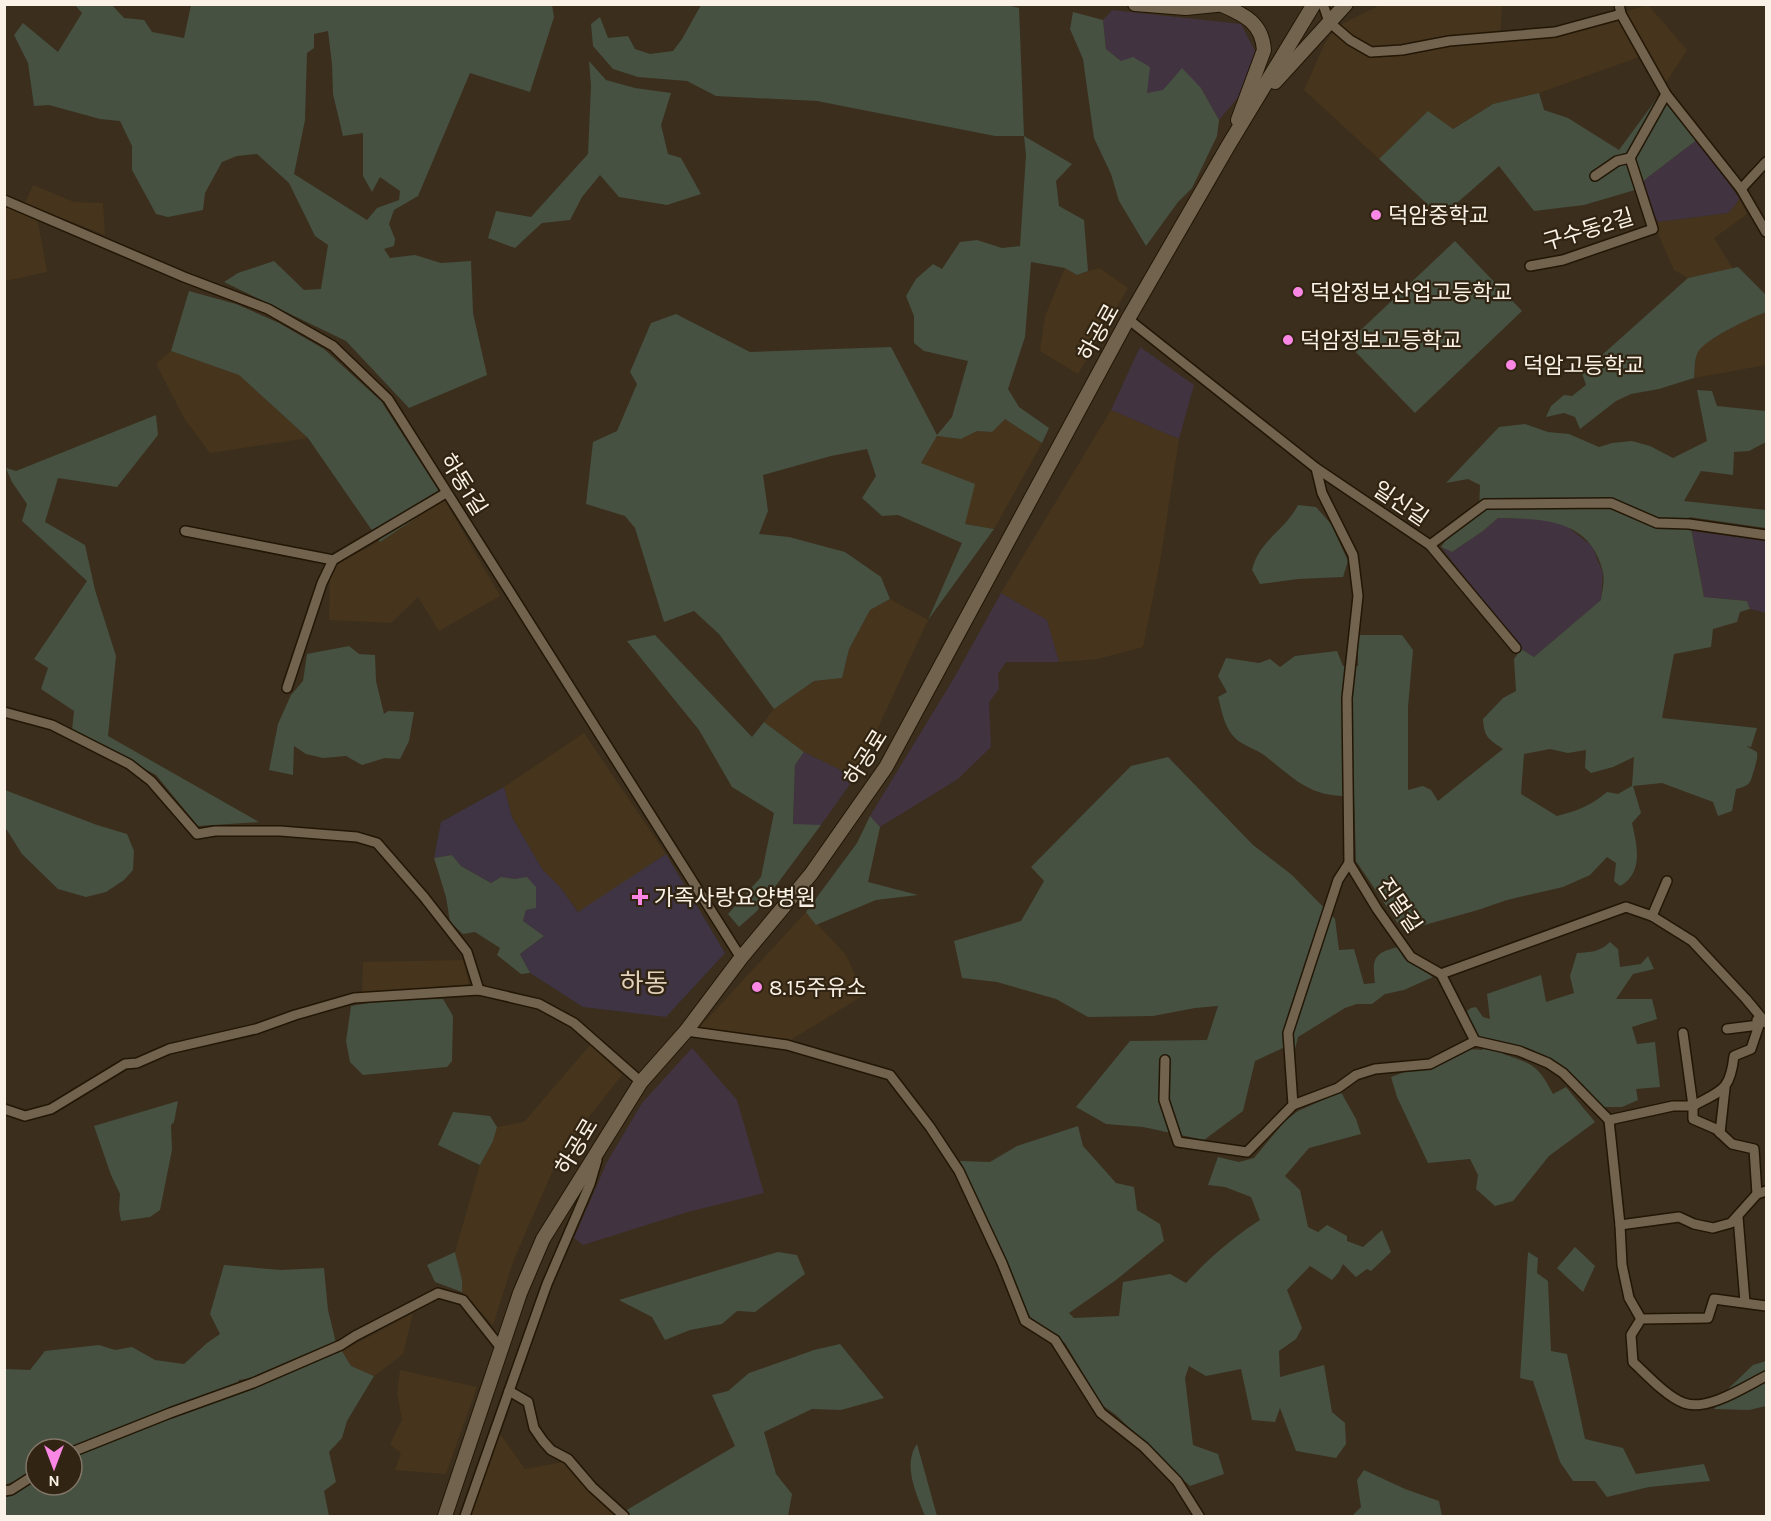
<svg xmlns="http://www.w3.org/2000/svg" width="1771" height="1521" font-family="Karla,'Noto Sans KR',sans-serif">
<rect width="100%" height="100%" fill="#3b2e1c"/>
<g fill="#46351c">
<polygon points="1380,5 1502,5 1500,40 1537,37 1648,5 1687,50 1665,84 1639,57 1539,93 1493,104 1452,129 1428,111 1379,159 1304,90 1325,43 1338,26"/>
<polygon points="33,185 74,202 103,203 105,235 25,203"/>
<polygon points="1739,198 1747,214 1714,238 1733,269 1688,278 1674,270 1656,229 1658,222 1728,213 1737,203"/>
<polygon points="11,205 37,217 47,272 5,281 4,207"/>
<polygon points="1065,268 1077,275 1099,268 1128,288 1078,374 1040,351 1045,316"/>
<polygon points="1766,312 1766,365 1694,378 1696,354 1704,344 1750,317"/>
<polygon points="171,351 239,375 308,438 210,453 184,418 156,364"/>
<polygon points="1111,410 1179,439 1160,562 1143,647 1098,659 1059,662 1047,620 1001,593"/>
<polygon points="1005,419 1042,443 994,529 965,524 921,463 937,436 960,439 977,431 992,432"/>
<polygon points="444,499 500,596 439,631 418,597 391,623 329,620 330,578 336,564 372,545"/>
<polygon points="890,599 928,620 855,777 804,752 764,722 774,709 814,681 842,678 849,649 870,610"/>
<polygon points="584,733 666,854 579,913 560,887 542,869 512,817 504,787"/>
<polygon points="806,912 846,955 864,995 789,1041 699,1028"/>
<polygon points="463,960 469,984 362,993 363,962"/>
<polygon points="590,1045 622,1075 561,1152 514,1259 493,1325 462,1292 462,1280 455,1252 480,1165 493,1141 497,1127 524,1122"/>
<polygon points="413,1313 403,1354 374,1376 351,1366 342,1351"/>
<polygon points="400,1370 477,1387 446,1474 395,1470 401,1453 390,1444 402,1420 397,1393"/>
<polygon points="500,1434 525,1469 563,1462 616,1516 470,1516"/>
</g>
<g fill="#413340">
<polygon points="1112,10 1241,24 1255,51 1240,95 1219,120 1201,88 1147,93 1121,61 1106,49 1103,20"/>
<polygon points="1698,139 1739,198 1737,203 1728,213 1658,222 1638,185"/>
<polygon points="1140,347 1194,385 1179,439 1111,410"/>
<polygon points="1498,518 1540,519 1565,525 1592,546 1603,573 1601,600 1534,657 1521,649 1441,547 1452,552 1483,531"/>
<polygon points="1692,531 1766,541 1766,613 1750,609 1747,601 1704,597"/>
<polygon points="1001,593 1047,620 1059,662 1006,662 998,674 999,689 989,702 991,747 958,779 880,827 870,816 954,678"/>
<polygon points="804,752 855,777 821,825 793,825 795,765"/>
<polygon points="692,1048 737,1100 764,1193 688,1212 583,1245 574,1238 607,1162 642,1103"/>
</g>
<polygon fill="#3e3443" points="504,787 512,817 542,869 560,887 578,912 666,854 725,953 666,1017 583,1007 530,973 520,954 544,936 523,921 526,910 536,907 515,879 501,877 491,883 461,866 452,855 434,858 441,822"/>
<g fill="#465142" fill-rule="evenodd">
<path d="M75,5h37l12,13 20,2 8,12 32,6 7,-33h361l2,12 -24,75 -60,-19 -52,123 -24,14 -5,14 6,15 -1,7 -10,3 6,9 25,-3 26,8 30,-2 2,52 14,62 -78,33 -63,-67 -122,-59 14,-9 36,-12 30,29 17,-1 7,-44 -13,-9 -26,-53 -32,-29 -20,2 -15,6 -17,31 -2,17 -35,7 -12,-3 -24,-44v-24l-12,-25 -20,-2 -51,-14 -15,1 -6,-43 -14,-28 9,-12 35,29 24,-39zM328,31l4,33 1,30 10,42 20,-3v43l9,16 8,-15 20,14 -1,9 -22,8 -10,12 -73,-46 11,-54 2,-67 7,-5v-14z"/>
<polygon points="1006,5 1019,8 1024,136 1072,164 1056,181 1059,206 1084,220 1088,271 1077,275 1065,268 1031,262 1025,337 1008,389 1019,407 1049,428 1042,443 1005,419 992,432 977,431 961,439 937,436 921,463 975,484 965,524 994,529 928,620 962,543 898,515 882,516 862,498 876,476 867,449 831,456 763,475 768,511 759,534 789,537 845,552 881,577 890,599 870,610 849,649 842,678 814,681 774,709 719,634 694,611 664,622 635,528 625,516 586,504 593,442 617,431 637,384 630,372 651,323 676,314 750,352 891,347 937,435 952,417 968,361 924,351 914,343 914,316 906,296 916,279 933,264 942,269 960,242 977,240 1002,248 1020,246 1026,155 1024,136 995,136 817,101 716,96 687,81 638,77 613,69 593,46 591,24 600,17 608,38 628,36 635,49 650,54 673,51 682,39 701,5"/>
<polygon points="1073,12 1103,20 1106,49 1121,61 1133,57 1150,67 1147,93 1163,90 1182,68 1201,88 1219,120 1217,136 1192,188 1178,202 1146,246 1119,201 1111,174 1094,138 1083,59 1070,29"/>
<polygon points="589,61 606,80 635,88 671,93 661,125 668,154 681,158 701,194 667,205 619,197 600,175 582,197 570,220 542,223 515,248 488,238 496,211 531,217 588,154 591,86"/>
<polygon points="1539,93 1544,110 1568,118 1619,150 1660,94 1698,139 1647,178 1635,190 1584,205 1534,211 1499,166 1441,217 1379,159 1428,111 1453,129 1493,104"/>
<polygon points="1455,241 1522,311 1415,413 1347,343"/>
<path d="M1738,267l28,28v17c-14,5 -64,28 -69,42 -3,7 -2,17 -3,24l-35,11 -28,5 -15,7 -36,28 -5,-12 -11,-4 -18,4 5,-11 13,-11 8,1 14,-11 -4,-12 106,-95z"/>
<polygon points="189,291 236,304 279,323 324,349 381,401 444,499 380,542 308,438 239,375 171,351"/>
<path d="M1697,390l15,1 5,15 49,5v31l-17,9 -15,1 -1,23 -32,-4 -17,30 82,9v18l-77,-11 15,80 43,4 3,8 -10,3 -3,10 -24,7 -2,18 -37,7 -12,64 95,10 -6,19 -5,-1 11,6c1,7 -1,9 -2,15 -5,14 -2,18 -19,22l-4,22 -14,5 -5,-14 -51,-19 -29,3 8,27 -9,10c5,22 12,50 -12,63l-6,-5 2,-18 -9,-6 -17,18 -27,12 -56,13 -29,10 -75,21 -47,-70 -2,-65c-44,2 -58,-16 -90,-41 -8,-6 -20,-9 -28,-16 -12,-11 -14,-28 -18,-42l9,-5 -9,-16 8,-18 33,5 11,-4 10,8 15,-11 42,-5 6,15h15v-31h44l11,15 -5,57v83l15,-4 8,4 7,11 65,-52c-14,-10 -19,-11 -20,-30l20,-21 13,-7 -2,-32 7,-10 13,8 67,-57c1,-9 4,-20 2,-28 -13,-54 -61,-53 -105,-54l-15,13 -31,21 -11,-5 7,-10 31,-23 1,-29 -12,-6 -22,4 53,-56 26,-3 23,8 21,2 30,13 13,-4 20,-2 18,5 23,12 34,-17zM1550,749l18,4 18,-3 -1,18 6,5 22,-6 21,-10 -2,29 -14,8 -11,-2c-15,13 -30,19 -50,24l-36,-22 3,-40z"/>
<polygon points="156,415 158,435 117,487 58,478 45,522 85,545 95,590 116,656 108,736 259,822 198,826 156,775 72,730 74,711 41,689 48,668 34,659 87,581 22,521 27,504 12,482 6,468 16,471"/>
<path d="M1298,505l18,2 15,17 17,37 -5,16 -45,2 -38,5 -8,-14c7,-30 33,-39 46,-65z"/>
<polygon points="655,635 752,737 764,722 804,752 795,765 793,824 821,825 757,911 739,927 728,914 761,877 774,813 732,787 699,730 627,641"/>
<polygon points="349,646 359,654 375,655 376,681 384,714 388,711 414,712 409,741 400,759 385,758 362,765 346,756 323,758 306,754 294,746 293,775 269,770 278,724 291,695 303,681 307,654"/>
<path d="M1168,757l85,88 39,30 43,44 4,31 15,-1 10,35 11,-1c-3,-24 -2,-30 23,-36l6,11 29,19 -29,13 -19,4 -13,10h-15l-12,4 -47,29 -3,12 -10,-2 -30,14 -12,50 -39,29 -61,-13 -37,-3 -30,-17 54,-66 77,-1 11,-34 -23,2 -42,8 -65,1 -32,-18 -59,-17 -35,-4 -8,-37 67,-20 23,-40 -13,-14 100,-101z"/>
<polygon points="5,790 97,825 127,834 134,851 133,870 124,880 106,892 86,897 58,889 22,854 5,827"/>
<polygon points="870,816 880,827 868,882 918,895 876,900 816,925 806,912 857,843"/>
<polygon points="452,855 461,866 491,883 501,877 515,879 527,877 536,887 536,908 526,910 523,921 544,936 520,954 530,973 521,974 497,955 500,948 475,932 463,934 450,922 446,897 434,858"/>
<path d="M1610,942l8,7 2,18 21,-3 7,-8 6,13 -21,5 -17,25h36l5,20 -25,8 5,17 18,-2 5,45 -24,2 2,11 -16,7h-18l-30,-31 -26,-17 -43,-14 -2,9c30,10 35,11 50,40l13,-7 29,35 -46,34 -36,45 -18,5 -19,-17 2,-14 -8,-16 -42,4 -31,-66 -6,-20 76,-28 16,1 -16,-39 4,-3 5,-1 7,10 7,2 -3,-25 54,-19 5,27 28,-9 -4,-17 7,-23c14,-1 23,-1 33,-11z"/>
<polygon points="443,999 453,1016 452,1061 447,1067 363,1075 350,1062 346,1041 351,1006 386,1000"/>
<path d="M1341,1092l15,27 5,15 -52,14 -24,28 15,14 8,37 10,5 9,-7 20,11v5l16,6 19,-17 9,22 -20,19 -4,-2 -11,8 -13,-13 -4,8 -7,8 -22,-14 -23,24 15,38 -6,11 -17,12 1,26 44,-12 8,47 13,11 1,21 -10,14 -40,-7 -16,-43 -5,14 -23,-2 -11,-51 -35,7 -17,-10 -4,12 8,67 25,9 6,20 -34,12 -74,-71 -14,-10 -37,-62 -35,-26 -70,-156 30,1 27,-16 61,-20 5,20 33,37 18,4 3,23 23,14 4,17 -48,39 -47,33 5,5 45,-2 4,-34 47,-8 16,9c22,-24 46,-45 74,-63l-9,-23 -26,-10 -17,-2 10,-28 21,5 15,-4 31,-37 13,-10z"/>
<polygon points="178,1101 174,1122 171,1125 172,1150 160,1210 150,1217 121,1221 119,1209 120,1194 111,1175 94,1126"/>
<polygon points="453,1112 490,1116 497,1127 493,1141 480,1165 438,1145"/>
<polygon points="1575,1247 1595,1266 1583,1292 1557,1268"/>
<polygon points="455,1252 462,1280 462,1292 435,1282 427,1265"/>
<polygon points="778,1252 797,1255 805,1274 755,1312 737,1311 722,1324 690,1330 665,1340 652,1317 619,1300"/>
<polygon points="1528,1252 1538,1258 1537,1273 1548,1281 1551,1351 1567,1354 1585,1439 1623,1448 1636,1474 1704,1464 1710,1481 1649,1487 1607,1497 1595,1481 1573,1481 1560,1462 1533,1381 1520,1378"/>
<polygon points="224,1265 281,1270 324,1268 328,1310 336,1343 253,1378 239,1380 233,1396 342,1351 351,1366 374,1376 347,1421 342,1438 329,1452 336,1482 324,1491 329,1516 5,1516 5,1497 11,1496 36,1481 36,1485 72,1485 72,1459 76,1457 72,1449 36,1449 36,1469 18,1480 5,1485 5,1369 30,1370 45,1351 99,1345 115,1350 132,1347 155,1360 184,1364 207,1343 220,1334 210,1314"/>
<polygon points="840,1344 884,1398 841,1410 812,1409 764,1432 776,1474 792,1494 788,1516 628,1516 625,1511 735,1446 712,1395 728,1391 749,1373 814,1350"/>
<polygon points="1766,1361 1766,1406 1749,1410 1714,1409 1729,1388 1753,1365"/>
<path d="M917,1444l20,72h-12c-8,-21 -23,-51 -8,-72z"/>
<polygon points="1364,1470 1405,1489 1439,1501 1442,1516 1352,1516 1361,1507 1357,1480"/>
</g>
<g fill="none" stroke-linecap="round" stroke-linejoin="round">
<defs>
<g id="street">
<polyline points="1323,4 1329,22 1350,40 1371,52 1402,50 1449,41 1555,32 1621,14"/>
<polyline points="1619,4 1621,14 1666,94 1741,189 1766,232"/>
<polyline points="1595,176 1617,161 1630,158"/>
<polyline points="1741,189 1766,162"/>
<polyline points="4,200 184,277 268,309 333,346 388,399 741,958"/>
<polyline points="1530,266 1563,260 1653,229 1630,158 1666,94"/>
<polyline points="1128,319 1316,468 1430,545 1485,504 1611,503 1657,523 1689,524 1766,535"/>
<polyline points="1316,468 1322,493 1353,555 1358,596 1347,698 1349,863 1377,909 1411,957 1441,974 1626,907 1652,916 1692,941 1746,999 1766,1023"/>
<polyline points="185,531 333,560 446,493"/>
<polyline points="1430,545 1516,648"/>
<polyline points="287,688 322,583 333,560"/>
<polyline points="4,712 52,725 129,764 151,781 197,834 215,831 280,831 357,837 377,843 424,897 467,952 479,990"/>
<polyline points="1652,916 1667,881"/>
<polyline points="1441,974 1475,1041 1519,1051 1548,1063 1563,1073 1609,1120 1620,1225 1622,1265 1629,1298 1641,1319"/>
<polyline points="1727,1029 1759,1025 1757,1020"/>
<polyline points="686,1031 787,1045 890,1075 930,1127 959,1171 1002,1263 1025,1321 1055,1340 1101,1413 1144,1447 1177,1481 1199,1516"/>
<path d="M1683,1033l10,73c29,-16 37,-15 41,-50l17,-7 8,-24"/>
<polyline points="1165,1060 1164,1100 1178,1142 1247,1152 1293,1105 1288,1033 1338,880 1349,863"/>
<polyline points="1293,1105 1338,1088 1356,1075 1375,1069 1430,1064 1475,1041"/>
<polyline points="4,1109 25,1116 51,1109 125,1064 137,1063 169,1049 256,1029 295,1015 354,998 479,990 539,1004 574,1023 641,1082"/>
<polyline points="1609,1120 1673,1106 1693,1106 1693,1119 1716,1129 1732,1144 1754,1149 1757,1194"/>
<polyline points="1720,1133 1725,1088"/>
<polyline points="597,1160 590,1184 547,1284 509,1391 528,1402 534,1428 543,1441 551,1450 568,1459 592,1487 624,1516"/>
<polyline points="1738,1217 1745,1302"/>
<polyline points="1620,1225 1679,1217 1694,1224 1713,1228 1731,1223 1757,1194 1766,1191"/>
<path d="M1766,1306l-52,-7 -6,19 -67,1 -10,16 2,27c13,12 34,35 51,41 23,9 62,-17 82,-27"/>
<polyline points="72,1452 170,1413 253,1383 341,1345 355,1336 438,1293 463,1300 501,1348"/>
<polyline points="4,1491 11,1490 36,1474"/>
<polyline points="465,1516 509,1391"/>
</g>
<g id="secondary">
<polyline points="1135,4 1186,8 1226,4"/>
<path d="M1222,5c23,10 40,18 42,45l-26,70"/>
<polyline points="1275,82 1346,4"/>
<polyline points="445,1516 520,1293 543,1239 641,1082 686,1031 741,958 811,874 886,767 1128,319 1228,146 1314,4"/>
</g>
</defs>
<use href="#street" stroke="#221605" stroke-width="12"/>
<use href="#secondary" stroke="#221605" stroke-width="16"/>
<use href="#street" stroke="#72634f" stroke-width="9"/>
<use href="#secondary" stroke="#72634f" stroke-width="14"/>
</g>
<g fill="#fb87e5" stroke="#312412" stroke-width="2">
<circle cx="1376" cy="215" r="6"/>
<circle cx="1298" cy="292" r="6"/>
<circle cx="1288" cy="340" r="6"/>
<circle cx="1511" cy="365" r="6"/>
<path d="M637 888h6v6h6v6h-6v6h-6v-6h-6v-6h6z"/>
<circle cx="757" cy="987" r="6"/>
</g>
<g text-anchor="middle" stroke-width="4.5" stroke-linejoin="round" paint-order="stroke">
<g font-size="22" fill="#faf2e6" stroke="#312412" text-anchor="start">
<text x="1388" y="223">덕암중학교</text>
<text x="1310" y="300">덕암정보산업고등학교</text>
<text x="1300" y="348">덕암정보고등학교</text>
<text x="1523" y="373">덕암고등학교</text>
<text x="654" y="905">가족사랑요양병원</text>
<text x="769" y="995">8.15주유소</text>
</g>
<g font-size="22" fill="#faf2e6" stroke="#312412">
<text transform="translate(1588 229) rotate(-17)" y="8">구수동2길</text>
<text transform="translate(1098 332) rotate(-61)" y="8">하공로</text>
<text transform="translate(464 484) rotate(58)" y="8">하동1길</text>
<text transform="translate(1401 503) rotate(34)" y="8">일신길</text>
<text transform="translate(865 757) rotate(-58)" y="8">하공로</text>
<text transform="translate(1400 905) rotate(56)" y="8">진멀길</text>
<text transform="translate(576 1146) rotate(-59)" y="8">하공로</text>
</g>
<g font-size="26" fill="#e1d0b9" stroke="#312412">
<text x="644" y="992">하동</text>
</g>
</g>
<rect width="1771" height="1521" fill="none" stroke="#faf2e6" stroke-width="12"/>
<g transform="translate(54 1467) rotate(180)"><circle r="28" fill="#312412" stroke="#817667" stroke-width="1.5"/>
<path d="M0-4.5L10 22L0 15L-10 22Z" fill="#fb87e5"/>
<text y="-9" font-size="16" font-weight="bold" text-anchor="middle" fill="#faf2e6">N</text>
</g>
</svg>
